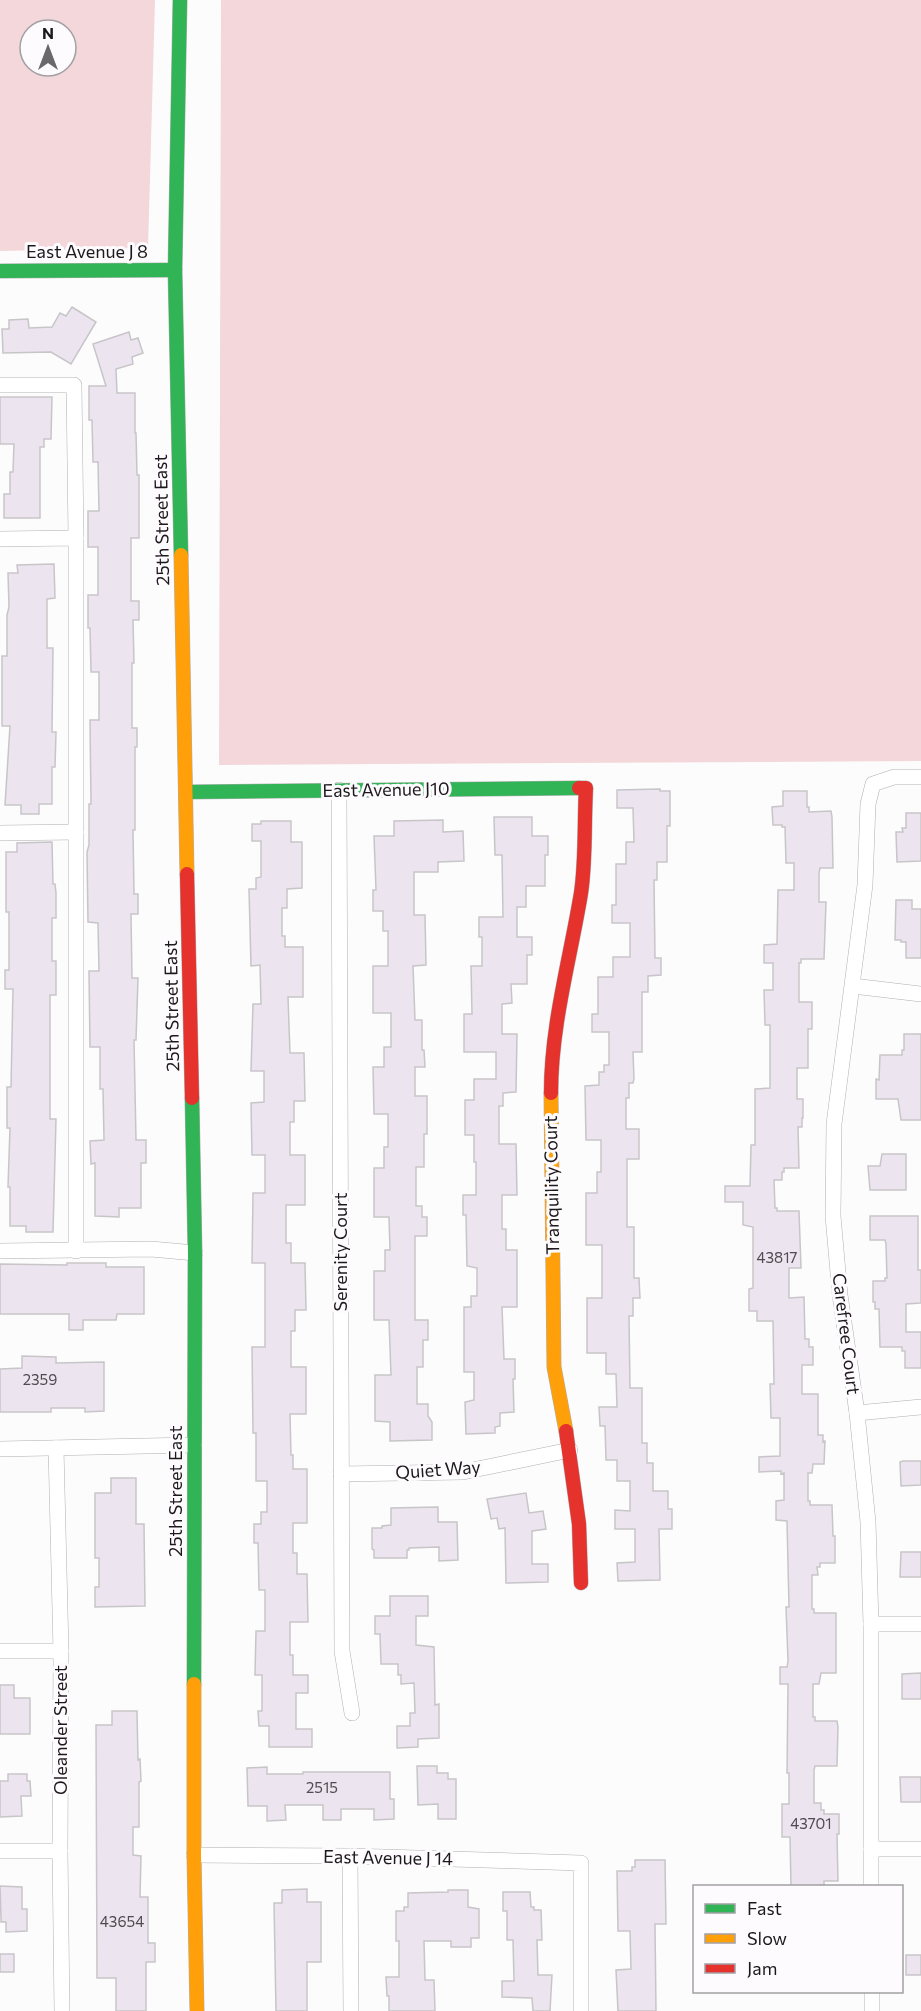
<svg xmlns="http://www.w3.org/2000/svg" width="921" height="2011" font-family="Commissioner,sans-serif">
<rect width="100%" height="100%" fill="#fcfcfc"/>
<g fill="#f3d7da" fill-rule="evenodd">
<path d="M0,0h155l-7,248 -148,3zM30,30h36v36h-36z"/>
<polygon points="221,0 921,0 921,761 219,765"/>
</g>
<g fill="#ece4ef" stroke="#c7c5c8" stroke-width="1.5">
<polygon points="72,307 96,322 71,364 51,352 3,353 2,329 9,329 9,320 28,319 29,328 52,327 60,313 66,316"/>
<polygon points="129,332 131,340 138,338 143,353 132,357 133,364 116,369 117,393 135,393 135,433 136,433 137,475 139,475 139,538 131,538 131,601 139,601 139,620 133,620 134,663 132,663 132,728 137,728 137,747 135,747 135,830 133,830 134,894 138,894 138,914 131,914 132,978 138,978 136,1040 134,1040 136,1140 146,1140 146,1163 141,1163 141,1208 119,1208 119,1217 95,1216 95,1163 91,1164 90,1141 104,1140 103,1089 100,1089 100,1047 90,1047 89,971 99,971 98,923 88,922 87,852 89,845 89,804 91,804 90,720 99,720 99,672 91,672 90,628 88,628 88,595 98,595 98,547 88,547 88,511 99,511 98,462 93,462 92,420 89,420 89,386 106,386 93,344"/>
<polygon points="0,397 52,397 51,439 44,439 44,447 40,447 40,518 4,518 4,494 10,494 10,472 13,472 14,444 0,444"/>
<polygon points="54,564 55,598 47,599 47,648 53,648 52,732 56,732 55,767 52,767 52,804 39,804 39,814 21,814 21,805 5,805 10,726 2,726 2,656 7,656 7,615 9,607 8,573 18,573 17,565"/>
<polygon points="660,789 660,791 670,791 670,826 667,826 667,862 657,862 657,880 654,880 655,958 661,958 661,975 648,976 648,992 642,992 642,1052 633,1052 634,1079 633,1083 629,1083 629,1098 626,1098 626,1129 639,1129 639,1159 627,1159 627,1227 634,1227 634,1278 639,1278 640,1298 633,1298 633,1316 629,1316 630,1388 642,1388 642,1443 647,1443 647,1463 653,1463 653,1491 668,1491 668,1509 672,1509 672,1529 659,1529 660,1580 618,1581 617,1563 635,1562 635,1529 615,1529 615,1510 630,1511 630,1481 617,1481 617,1460 606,1460 605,1426 600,1426 599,1407 617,1407 616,1374 606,1374 606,1353 587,1353 587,1298 602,1298 602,1245 586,1245 586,1193 597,1193 597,1172 601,1172 601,1140 586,1140 585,1086 599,1085 599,1072 604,1072 604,1065 609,1065 609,1032 592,1032 592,1014 598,1014 598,977 613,977 613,957 630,957 630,923 612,923 612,905 616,905 616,864 626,864 626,842 634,842 633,808 617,808 617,790"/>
<polygon points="783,791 807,791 807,807 809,807 809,812 831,811 832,817 833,868 820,868 819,873 819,902 826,902 824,959 801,959 801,963 799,963 799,1002 812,1002 812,1029 808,1029 808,1068 797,1068 797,1099 803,1099 803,1118 802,1118 802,1127 798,1127 799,1168 784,1168 784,1172 782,1172 782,1180 774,1180 775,1208 777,1208 777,1211 799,1211 801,1268 789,1268 789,1298 804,1297 805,1339 809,1339 809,1347 813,1347 813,1365 802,1365 802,1394 818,1394 818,1435 823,1435 823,1442 825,1441 824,1464 813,1464 812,1473 808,1473 808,1501 810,1501 810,1505 832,1505 833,1536 835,1536 835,1563 820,1563 820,1567 817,1567 818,1575 812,1575 812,1609 814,1609 814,1613 836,1613 836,1673 821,1673 819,1684 813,1684 813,1717 815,1717 815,1721 837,1721 838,1727 837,1766 815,1766 814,1770 814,1803 821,1803 821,1810 824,1810 824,1814 839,1814 839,1834 837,1834 838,1881 824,1881 824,1885 820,1885 820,1887 791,1887 790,1837 782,1837 782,1804 789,1804 789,1773 787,1773 788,1684 780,1684 780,1667 787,1667 788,1661 786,1607 789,1607 787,1521 776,1520 776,1501 784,1500 784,1473 781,1474 781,1471 759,1472 759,1457 780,1456 780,1418 771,1418 770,1384 774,1384 773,1321 757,1321 757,1311 749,1311 749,1289 753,1288 753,1227 743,1225 743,1202 725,1202 725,1186 750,1186 751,1145 755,1145 755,1089 770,1088 770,1025 765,1025 764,990 773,990 773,963 764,963 764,945 777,944 778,890 794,890 794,863 786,863 785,827 782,827 782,825 773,825 772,807 783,806"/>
<polygon points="906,813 921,813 921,861 897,862 896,832 903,832 902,828 906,828"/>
<polygon points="494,817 532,817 532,836 548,836 548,855 545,855 545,886 526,886 526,907 517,907 517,937 532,937 532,955 527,955 527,984 511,984 512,1003 502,1004 502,1034 517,1034 516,1092 503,1093 503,1106 499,1106 499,1144 516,1144 517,1195 502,1195 502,1229 506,1229 506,1250 517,1250 517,1307 502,1307 504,1359 515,1359 515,1379 513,1379 514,1412 500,1413 500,1426 495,1427 495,1433 466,1434 465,1402 474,1400 474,1372 464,1372 464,1307 471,1307 471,1296 477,1296 477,1268 467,1266 466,1215 463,1215 463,1195 476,1195 476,1162 474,1162 474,1135 465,1135 465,1100 474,1100 474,1079 496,1079 496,1052 464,1052 464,1014 472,1014 471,966 482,966 482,937 479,937 479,917 503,917 502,855 495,855"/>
<polygon points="443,820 443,832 463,831 464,861 438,862 438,872 414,872 414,915 425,915 426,965 413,966 415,1020 422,1020 422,1050 424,1050 425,1067 415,1067 415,1096 427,1096 427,1134 424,1134 424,1167 416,1167 416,1206 422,1206 422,1217 427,1217 427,1236 415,1236 415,1320 428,1320 428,1340 423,1340 423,1367 417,1367 417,1404 428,1404 428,1416 432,1422 432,1440 390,1441 390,1422 375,1421 375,1375 391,1375 389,1320 374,1320 374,1271 385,1271 385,1250 390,1250 389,1217 374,1217 374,1168 384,1168 384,1147 388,1147 388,1114 374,1114 373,1067 384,1067 384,1047 391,1047 391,1013 373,1013 373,966 388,966 388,931 383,931 383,911 373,911 373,890 376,890 374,836 394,836 394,821"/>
<polygon points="261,821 291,821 291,842 302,842 302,888 287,889 287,908 282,908 282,936 285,936 285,947 303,947 303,997 288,997 290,1053 304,1053 305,1101 294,1101 294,1122 290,1122 290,1155 305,1155 305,1205 286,1205 286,1243 291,1243 291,1263 305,1263 306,1310 295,1310 295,1331 291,1331 291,1367 306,1367 306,1414 290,1414 291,1455 293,1455 293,1469 307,1469 307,1523 293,1523 293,1553 297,1553 297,1574 307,1574 308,1622 290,1622 290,1655 293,1655 293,1675 308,1675 308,1693 296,1693 296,1729 312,1729 312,1747 269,1747 269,1726 259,1726 258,1711 262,1711 262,1675 255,1675 256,1631 265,1631 265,1590 259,1590 258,1543 254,1543 254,1524 261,1524 261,1512 267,1512 267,1481 256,1481 256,1433 253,1433 252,1347 265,1347 265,1263 252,1263 253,1193 265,1193 265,1155 252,1155 251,1103 264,1102 264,1071 251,1071 253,1004 261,1004 260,965 251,966 249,889 256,889 256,878 261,877 261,841 252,841 252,824 261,824"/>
<polygon points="52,842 53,884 55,884 56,893 56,918 52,918 52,961 56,961 56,995 50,995 50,1119 56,1119 53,1232 26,1232 26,1226 10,1226 10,1187 8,1187 10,1128 7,1128 7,1087 11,1087 13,989 5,989 5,970 9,970 9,912 6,912 6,852 17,852 17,843"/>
<polygon points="896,900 912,900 912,909 921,909 921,958 906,958 906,942 901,942 901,940 895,940"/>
<polygon points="904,1034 921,1034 921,1120 901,1120 898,1099 876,1099 876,1079 879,1080 880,1055 902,1055 902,1050 904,1050"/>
<polygon points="882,1154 906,1154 906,1190 870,1190 868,1166 880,1166"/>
<polygon points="870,1216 918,1216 918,1270 921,1270 921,1303 906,1304 906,1332 921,1332 921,1368 905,1368 905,1351 902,1351 902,1347 880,1347 879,1309 875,1309 875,1302 873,1302 873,1281 885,1281 885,1278 887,1278 886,1244 885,1240 870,1240"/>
<polygon points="67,1263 106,1263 106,1267 144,1267 144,1314 117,1314 116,1320 83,1320 83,1330 69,1330 69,1314 0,1314 0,1264 67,1265"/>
<polygon points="22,1356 56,1357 56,1363 104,1362 104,1411 85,1412 85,1408 51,1408 51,1412 0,1412 0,1369 22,1368"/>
<polygon points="903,1461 921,1461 921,1485 901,1486 900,1462"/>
<polygon points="111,1478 136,1478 136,1524 144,1524 145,1606 95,1607 95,1587 99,1587 99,1558 95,1558 95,1493 111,1493"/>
<polygon points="526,1493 529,1513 543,1511 546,1529 532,1531 532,1564 548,1564 548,1582 506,1583 505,1528 499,1529 497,1518 491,1519 487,1499"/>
<polygon points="438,1507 438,1522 457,1522 458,1560 439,1561 439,1547 409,1548 409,1550 407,1550 407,1558 374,1558 374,1550 372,1549 372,1528 382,1528 382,1526 391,1525 391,1508"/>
<polygon points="901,1552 921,1552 921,1577 900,1577"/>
<polygon points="390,1596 428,1596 428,1616 416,1616 416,1645 434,1647 435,1705 439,1704 439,1738 418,1739 418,1747 397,1748 397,1726 410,1726 410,1713 415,1713 414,1683 401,1684 401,1675 398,1675 398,1664 381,1664 380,1634 375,1634 375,1616 390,1616"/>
<polygon points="921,1673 921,1699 902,1699 902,1674"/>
<polygon points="0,1685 14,1685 14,1698 30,1698 30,1734 0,1734"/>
<polygon points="112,1711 137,1711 138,1760 140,1759 141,1781 139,1782 139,1827 133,1827 133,1855 141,1856 140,1897 148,1897 148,1943 155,1943 155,1962 146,1962 146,2011 116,2011 116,1978 97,1978 96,1725 112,1725"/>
<polygon points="417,1766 437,1766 437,1773 448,1773 448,1779 456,1779 456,1819 438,1819 438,1804 418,1805"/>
<polygon points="267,1767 267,1774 303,1774 303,1772 390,1772 390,1799 394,1799 394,1819 374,1820 374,1809 341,1809 341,1820 323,1820 323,1805 285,1805 286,1820 267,1821 267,1806 248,1806 247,1768"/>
<polygon points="8,1774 27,1774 27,1781 30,1781 31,1796 21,1796 22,1816 0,1817 0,1781 8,1781"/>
<polygon points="900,1777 921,1777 921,1802 901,1802"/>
<polygon points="635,1860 665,1860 666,1924 655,1924 656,2011 618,2011 616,1970 631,1969 630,1931 618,1931 617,1871 632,1871 632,1867 635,1867"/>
<polygon points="0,1886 22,1887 22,1909 27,1909 27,1931 6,1932 6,1922 1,1922 1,1919"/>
<polygon points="307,1889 307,1902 321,1902 321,1962 307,1962 307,2011 276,2011 274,1903 282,1903 282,1890"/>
<polygon points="448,1890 468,1890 468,1907 479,1909 479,1938 471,1938 471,1947 451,1947 451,1941 424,1941 425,1980 434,1980 435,2011 389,2011 389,1996 387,1996 386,1977 399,1977 399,1941 396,1941 396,1911 404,1911 404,1907 408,1907 408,1893 448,1892"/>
<polygon points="503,1892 530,1892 531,1907 534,1907 534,1910 541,1910 542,1940 537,1940 538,1975 552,1975 550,2011 533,2011 532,1998 502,1997 502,1981 514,1981 513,1940 507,1940 507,1911 503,1911"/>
<rect x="0" y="1954" width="14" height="18"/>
<rect x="906" y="1955" width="15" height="20"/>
</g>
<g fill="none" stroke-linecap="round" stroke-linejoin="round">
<defs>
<g id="street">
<polyline points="0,385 74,385 76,538"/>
<polyline points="0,539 76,538 76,1251"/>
<polyline points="339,790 342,1651 352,1713"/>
<polyline points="0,833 76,832"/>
<polyline points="853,986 921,994"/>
<polyline points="0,1251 151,1249 195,1253"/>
<polyline points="857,1413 921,1407"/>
<polyline points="56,1448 61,1651 60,1851 62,2011"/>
<polyline points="0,1449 194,1445"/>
<polyline points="341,1474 463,1472 570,1450"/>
<polyline points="871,1624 921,1624"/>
<polyline points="0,1651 61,1651"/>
<polyline points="871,1849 921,1849"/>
<polyline points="0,1851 60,1851"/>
<polyline points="194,1855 350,1856 581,1863 581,2011"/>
<polyline points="350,1856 351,2011"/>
<polyline points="871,1886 871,1624 868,1522 857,1413 840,1295 833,1216 834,1124 865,885 868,804 873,784 894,777 921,777"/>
<polyline points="872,1992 872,2011"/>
</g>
<g id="fast">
<polyline points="180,0 175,270 181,555"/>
<polyline points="0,271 175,270"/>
<polyline points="186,792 579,788"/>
<polyline points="192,1098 195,1253 194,1684"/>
</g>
<g id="slow">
<polyline points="181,555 187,874"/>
<polyline points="551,1093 554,1367 566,1431"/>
<polyline points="194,1684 194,1855 197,2011"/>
</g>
<g id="jam">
<polyline points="187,874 192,1098"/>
<path d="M551,1093c0,-68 19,-133 30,-200 5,-33 3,-71 5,-105h-7"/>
<polyline points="566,1431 579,1524 581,1583"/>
</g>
</defs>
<use href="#street" stroke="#b2b0b2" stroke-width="16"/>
<use href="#fast" stroke="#b2b0b2" stroke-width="15"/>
<use href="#slow" stroke="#b2b0b2" stroke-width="15"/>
<use href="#jam" stroke="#b2b0b2" stroke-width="15"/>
<use href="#street" stroke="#fff" stroke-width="15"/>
<use href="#fast" stroke="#30b455" stroke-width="14"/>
<use href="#slow" stroke="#ff9f0a" stroke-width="14"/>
<use href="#jam" stroke="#e5322d" stroke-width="14"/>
</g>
<g text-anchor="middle" stroke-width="6" stroke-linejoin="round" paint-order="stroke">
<g font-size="15" fill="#504b50">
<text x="777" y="1263">43817</text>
<text x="40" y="1385">2359</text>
<text x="322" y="1793">2515</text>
<text x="811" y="1829">43701</text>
<text x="122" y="1927">43654</text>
</g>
<g font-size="18" fill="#1c181b" stroke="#fdfbfd">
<text x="87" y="258">East Avenue J 8</text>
<text transform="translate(162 520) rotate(-91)" y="6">25th Street East</text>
<text transform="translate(386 790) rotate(-1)" y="6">East Avenue J10</text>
<text transform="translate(172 1006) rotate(-91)" y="6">25th Street East</text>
<text transform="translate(552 1185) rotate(-91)" y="6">Tranquility Court</text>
<text transform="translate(341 1252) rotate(-90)" y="6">Serenity Court</text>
<text transform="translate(846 1334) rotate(83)" y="6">Carefree Court</text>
<text transform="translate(438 1470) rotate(-4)" y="6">Quiet Way</text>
<text transform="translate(176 1491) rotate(-90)" y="6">25th Street East</text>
<text transform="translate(61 1730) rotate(-90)" y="6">Oleander Street</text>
<text transform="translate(388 1858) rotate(1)" y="6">East Avenue J 14</text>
</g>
</g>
<rect x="693" y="1885" width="210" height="108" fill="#fdfbfd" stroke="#a3a0a3" stroke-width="1.5"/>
<rect x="705" y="1904" width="30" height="9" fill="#30b455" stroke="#a3a0a3" stroke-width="1.5"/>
<text x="747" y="1915" font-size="18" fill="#1c181b">Fast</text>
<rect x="705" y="1934" width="30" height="9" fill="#ff9f0a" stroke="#a3a0a3" stroke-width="1.5"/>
<text x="747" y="1945" font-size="18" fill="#1c181b">Slow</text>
<rect x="705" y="1964" width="30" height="9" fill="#e5322d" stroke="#a3a0a3" stroke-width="1.5"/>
<text x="747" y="1975" font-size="18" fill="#1c181b">Jam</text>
<g transform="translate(48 48)"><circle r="28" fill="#fdfbfd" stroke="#a3a0a3" stroke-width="1.5"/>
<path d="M0-4.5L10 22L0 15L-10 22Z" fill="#6a686a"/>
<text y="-9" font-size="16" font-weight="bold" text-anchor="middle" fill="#1c181b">N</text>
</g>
</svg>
